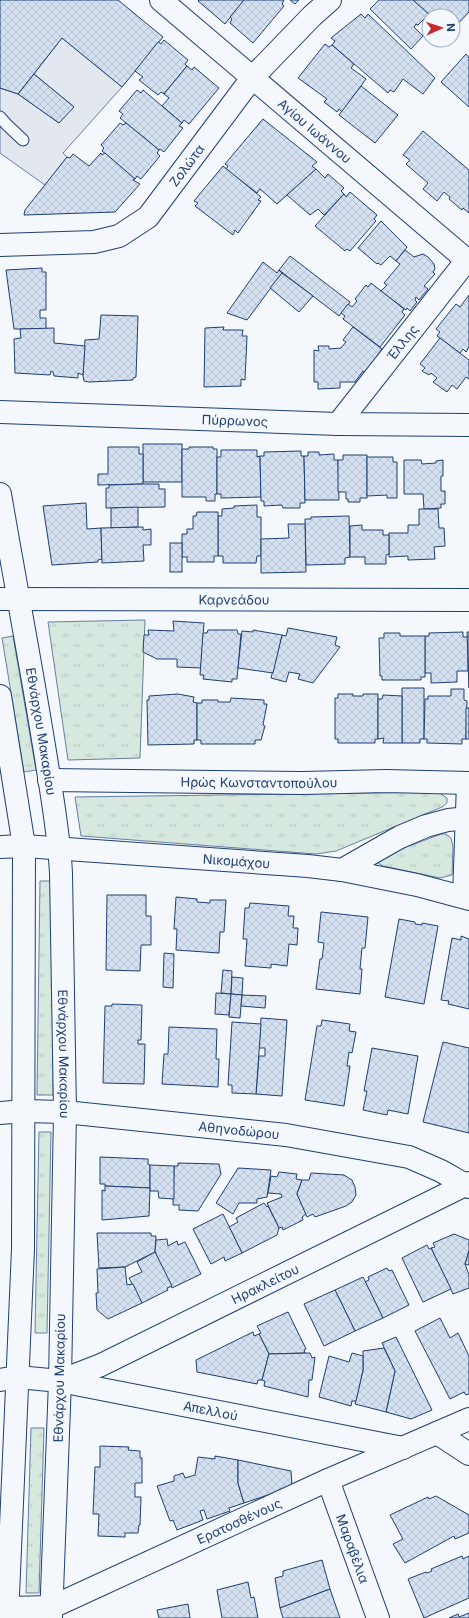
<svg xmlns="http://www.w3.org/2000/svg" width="469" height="1618" font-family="Inter,sans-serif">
<defs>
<pattern id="grass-tufts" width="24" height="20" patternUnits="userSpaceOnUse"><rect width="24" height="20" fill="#d7e8df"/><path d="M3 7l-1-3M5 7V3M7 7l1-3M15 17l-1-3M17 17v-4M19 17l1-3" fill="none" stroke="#b8c8c3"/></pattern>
<pattern id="building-cross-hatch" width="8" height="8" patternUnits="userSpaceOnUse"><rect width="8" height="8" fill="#d5e0f0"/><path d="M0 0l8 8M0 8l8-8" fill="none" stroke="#b6c1d1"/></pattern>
</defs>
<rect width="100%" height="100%" fill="#f4f7fb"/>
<g fill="url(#grass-tufts)" stroke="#687fa3">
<polygon points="145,620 140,758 68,760 48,622"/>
<polygon points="13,636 36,770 24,772 2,638"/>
<polygon points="438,792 447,798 447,803 442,807 336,851 316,854 81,836 75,797"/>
<polygon points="441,834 446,834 451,838 453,847 452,875 440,878 383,866 378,863 378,860 380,857"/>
<polygon points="40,881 55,881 53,1095 37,1095"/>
<polygon points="39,1132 51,1132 47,1333 35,1333"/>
<polygon points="31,1428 44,1428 39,1593 26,1593"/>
</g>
<polygon fill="#e3e8f0" stroke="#687fa3" points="62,38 122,87 63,153 67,157 45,185 0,153 0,88 18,94 59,123 73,106 34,74"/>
<g fill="url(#building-cross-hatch)" stroke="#1d3f73">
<polygon points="0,0 118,0 163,37 122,87 62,38 18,94 0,88"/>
<polygon points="199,0 244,0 225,24 198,1"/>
<polygon points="244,0 284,0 282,4 284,6 253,43 230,23 232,19 230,17"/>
<polygon points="290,0 299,0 295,4"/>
<polygon points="379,0 413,0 429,14 418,25 416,24 414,27 423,36 411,49 370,9"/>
<polygon points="413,0 469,0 469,12 453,29 453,16 431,16"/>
<polygon points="361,14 365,18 368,14 435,78 423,94 403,79 394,92 390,90 388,93 332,45 335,41 331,38"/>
<polygon points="164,40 188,60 185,64 187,66 164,94 161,92 158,95 139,80 143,77 135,71 158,42 161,44"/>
<polygon points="325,44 329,47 332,45 354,64 351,68 366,79 342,112 339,109 337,112 324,102 327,99 298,78"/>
<polygon points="466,54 469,58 469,107 441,82"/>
<polygon points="187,66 192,70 194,67 219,88 189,124 184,120 182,123 162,106 169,98 164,94"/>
<polygon points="34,74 74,107 59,123 18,94"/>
<polygon points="361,86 398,115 375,143 339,115"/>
<polygon points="137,90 141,93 143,90 182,123 179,126 183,128 164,152 160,149 159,150 120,118 123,114 119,111"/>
<polygon points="263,119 317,162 312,166 316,169 277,204 260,189 257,193 226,169 228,166 225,164"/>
<polygon points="120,123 123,125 126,123 159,150 157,153 160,156 141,179 137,176 135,179 102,151 104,148 101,145"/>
<polygon points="423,131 469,170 469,213 463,208 462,210 449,199 450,197 444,192 437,201 423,189 428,183 406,164 410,160 403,155"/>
<polygon points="101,153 102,155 105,153 135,179 133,180 140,184 115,212 24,215 25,210 67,157 70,158 73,154 89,166"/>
<polygon points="223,166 261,197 258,200 261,201 238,233 235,230 233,235 195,206 198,203 194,201"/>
<polygon points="316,169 325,178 328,174 344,188 341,191 344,194 324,215 318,209 310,215 287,195"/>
<polygon points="350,192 377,215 374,219 376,221 350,251 347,249 345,251 315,226 344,194 346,197"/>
<polygon points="381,221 407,247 396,261 390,256 381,265 378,263 377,264 358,248"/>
<polygon points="405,250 414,257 423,254 428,257 434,264 435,269 433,272 435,274 424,286 428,289 419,300 416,297 415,300 417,302 410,311 407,308 406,310 381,291 387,285 384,283 400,264 396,261"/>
<polygon points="290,256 350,302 339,316 279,270"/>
<polygon points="263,262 277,273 279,270 282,273 247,320 227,313"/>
<polygon points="42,268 42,272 46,272 46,310 40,310 40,318 46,318 46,329 14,329 6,270"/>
<polygon points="282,273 313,296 299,312 270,288"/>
<polygon points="371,283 404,309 402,312 405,315 380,347 343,319 345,316 341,313 348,304 352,307 357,301 355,299 366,285 368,287"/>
<polygon points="469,295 469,347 466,352 463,349 460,353 437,336 440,332 436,329 456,304 460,307"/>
<polygon points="101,315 138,316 136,377 133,378 133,380 89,382 84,381 83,376 85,340 99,339"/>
<polygon points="224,327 223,330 243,330 242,336 247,336 245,380 241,379 241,386 204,387 205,328"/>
<polygon points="353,327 382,349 379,353 381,354 365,373 363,371 355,382 340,382 340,388 318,389 318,382 314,382 314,350 319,351 318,346 329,346 329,349 341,348 346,342 343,340"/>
<polygon points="54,328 54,343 85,346 83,375 78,373 78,378 54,376 53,372 51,371 50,375 15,373 14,339 21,338 20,329"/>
<polygon points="440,338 469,360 469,379 466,377 457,389 452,385 447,392 433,382 437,378 431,373 429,375 422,371 425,368 420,364"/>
<rect x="143" y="444" width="39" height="38"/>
<polygon points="108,447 139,447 139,454 143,454 143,484 98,485 98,474 108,474"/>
<polygon points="189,447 213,447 213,449 217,449 217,494 215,494 215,501 206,501 206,497 182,497 182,449 189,449"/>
<polygon points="221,450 257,450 257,457 260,456 261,497 221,498 221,494 217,494 217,457 221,457"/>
<polygon points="301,451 301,456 304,456 305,503 300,503 300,508 283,508 282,505 264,506 264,501 261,501 260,456 264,456 264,452"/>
<polygon points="308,452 319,452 319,455 334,454 334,460 338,460 339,500 305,500 304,456 308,456"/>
<polygon points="343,455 367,455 367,498 360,498 360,502 348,502 348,499 346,499 346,492 338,492 338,460 343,460"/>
<polygon points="367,457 393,457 393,462 397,462 397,498 387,498 387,495 367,496"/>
<polygon points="404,460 421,460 422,464 436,463 436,461 443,460 443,476 441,476 441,491 445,491 445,504 441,504 441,508 424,509 423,494 404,494"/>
<polygon points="143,484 159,484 159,489 165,489 165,507 106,508 106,488 109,488 109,485"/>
<polygon points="86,503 87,529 101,528 102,559 98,560 98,562 52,565 43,506"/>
<polygon points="257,505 257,517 261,517 261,556 257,556 256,563 223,563 223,556 218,556 218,516 222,516 222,509 234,508 234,506"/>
<polygon points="138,507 138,527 111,528 111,508"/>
<polygon points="419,509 438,509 439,528 444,528 445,546 434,547 435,559 408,560 408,556 389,557 389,533 408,533 408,525 419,525"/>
<polygon points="197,512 218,512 218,556 214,556 214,562 187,562 187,557 182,557 182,534 187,534 187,529 193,529 193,516 196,516"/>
<polygon points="349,516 350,557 345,558 345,564 306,565 305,519 311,519 311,517"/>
<polygon points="288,524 305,524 306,572 261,573 261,539 289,538"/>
<polygon points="362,525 362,530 383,530 383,535 389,535 389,554 386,555 386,564 365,564 365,557 350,557 350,526"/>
<polygon points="143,527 143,530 151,529 151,545 143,545 144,561 102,563 101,528"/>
<rect x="170" y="543" width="12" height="29"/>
<polygon points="173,621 204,623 201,668 177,667 177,659 157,659 143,652 144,635 149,635 148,630 174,631"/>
<polygon points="288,628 337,637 335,645 340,647 313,683 298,679 300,674 289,672 286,682 271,678 282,635 286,636"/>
<polygon points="208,630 237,630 238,634 241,634 237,679 232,679 232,682 203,679 204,675 200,675 203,633 207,633"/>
<polygon points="253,630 282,635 273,673 238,668 242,631 253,632"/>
<polygon points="463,632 463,637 468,637 468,671 457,671 457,682 431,683 431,673 425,673 425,636 429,636 429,633"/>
<polygon points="467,632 469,632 469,688"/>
<polygon points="384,633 400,633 400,636 425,636 425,677 421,677 421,680 382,680 382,676 380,676 379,638 384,638"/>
<polygon points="402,688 424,688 424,739 420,739 420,743 402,743"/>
<polygon points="451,689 464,689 464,700 467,701 466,739 462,739 462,744 427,743 427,739 424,739 425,699 428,699 428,696 451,696"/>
<polygon points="178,694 194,697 193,702 197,703 197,740 194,740 194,744 148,745 147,700 149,700 149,696"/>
<polygon points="338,694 353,694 353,696 363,696 363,694 378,694 378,739 375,739 375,743 338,743 338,739 335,739 335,698 338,698"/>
<polygon points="383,695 402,696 402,743 383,743 384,738 378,739 378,699 382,699"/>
<polygon points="231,698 264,700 264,704 267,704 263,725 265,726 261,740 255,740 255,744 201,744 201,740 197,740 197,703 202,703 202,700 218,700 218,702 230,702"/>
<rect x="466" y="708" width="3" height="31"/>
<polygon points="107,895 146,895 146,916 151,916 151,945 141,945 140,971 106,970"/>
<polygon points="176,897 197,899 197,902 210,903 210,900 226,900 224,932 220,932 219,953 176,950 177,929 174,929"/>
<polygon points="250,903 289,906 288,916 294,916 293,928 298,928 297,945 289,944 287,966 271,964 271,968 245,966 247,939 243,939 245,908 249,908"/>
<polygon points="321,912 368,917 365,948 362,948 360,969 362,969 360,994 316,989 320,959 322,959 324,943 318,942"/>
<polygon points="399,919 415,922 415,924 422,925 422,923 438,926 424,1004 385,997"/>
<polygon points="461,936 469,939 469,1009 448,1004 449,1001 441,1000 452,938 461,940"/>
<polygon points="164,953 174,954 173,988 163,987"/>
<polygon points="223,970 232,971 231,994 221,993"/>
<polygon points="232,977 243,978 242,995 231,994"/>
<polygon points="216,993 231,994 229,1015 215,1014"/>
<polygon points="231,994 242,995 240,1018 229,1017"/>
<polygon points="242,995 266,996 265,1008 241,1006"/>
<polygon points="112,1004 142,1005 141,1040 138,1040 138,1044 145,1044 144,1084 103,1083 105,1006 112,1006"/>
<polygon points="261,1018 287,1020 282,1096 256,1094 259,1056 265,1056 265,1048 259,1048"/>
<polygon points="322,1020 350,1024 349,1031 356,1032 352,1053 349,1052 347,1066 350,1066 344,1106 305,1100 317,1026 321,1026"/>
<polygon points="232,1022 261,1024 256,1094 232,1093 232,1085 228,1085"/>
<polygon points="169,1027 217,1029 216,1059 219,1059 218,1087 162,1084 164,1054 168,1054"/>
<polygon points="443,1042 469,1048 469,1133 423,1122"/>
<polygon points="372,1048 418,1056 408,1114 388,1110 387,1115 363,1110 367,1091 364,1091"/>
<polygon points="100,1157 148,1159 148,1164 150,1165 150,1188 105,1186 105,1184 100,1184"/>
<polygon points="178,1163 219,1164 221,1174 198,1211 179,1210 179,1205 173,1205 174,1166 178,1166"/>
<polygon points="150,1165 174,1166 174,1199 159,1198 158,1191 150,1191"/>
<polygon points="238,1168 271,1170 267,1197 257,1199 257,1203 239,1203 233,1214 216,1203"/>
<polygon points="279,1172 297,1174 296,1179 302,1180 297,1194 306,1214 302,1217 303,1220 283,1230 282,1227 279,1228 267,1203 282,1197 281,1194 268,1193 271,1176 277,1177"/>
<polygon points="311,1173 344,1175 352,1180 355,1187 356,1195 352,1202 346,1206 315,1217 313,1214 307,1217 297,1194 302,1180 309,1180"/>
<polygon points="105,1186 150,1188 149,1216 102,1220 102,1190 105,1191"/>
<polygon points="264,1203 267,1207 268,1206 279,1228 277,1235 242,1253 229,1227 238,1222 236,1218"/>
<polygon points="223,1214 242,1253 225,1261 224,1257 211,1264 193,1229"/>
<polygon points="97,1233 151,1233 151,1236 156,1236 155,1252 125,1267 99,1268"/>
<polygon points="454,1234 469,1240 469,1251 465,1264 469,1275 469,1288 453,1294 431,1248 435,1247 433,1243"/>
<polygon points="167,1239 168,1246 177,1241 178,1245 185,1242 201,1274 172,1288 155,1252 156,1240"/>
<polygon points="427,1245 429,1249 431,1248 451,1289 423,1302 402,1258"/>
<polygon points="469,1251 469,1265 465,1264"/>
<polygon points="155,1252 172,1286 167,1288 168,1290 142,1303 129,1278 142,1272 137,1262"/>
<polygon points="125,1267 127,1285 133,1284 142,1303 108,1319 97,1310 96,1293 98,1293 97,1269"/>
<polygon points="387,1268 389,1271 392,1270 409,1305 383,1318 365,1282 369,1280 368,1277"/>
<polygon points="363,1277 383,1318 355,1331 335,1290"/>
<polygon points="335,1290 355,1331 324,1346 304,1304"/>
<polygon points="288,1312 306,1349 304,1350 305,1353 269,1354 259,1334 261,1333 257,1326"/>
<polygon points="440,1318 450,1338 458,1333 469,1356 469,1394 466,1395 464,1392 450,1399 415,1331"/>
<polygon points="253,1332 254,1336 259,1334 269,1354 262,1380 258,1380 257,1384 197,1372 196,1360"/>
<polygon points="396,1337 432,1410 411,1419 386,1412 395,1371 382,1343"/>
<polygon points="384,1348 395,1371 386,1412 355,1404 363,1370 363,1351"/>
<polygon points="310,1353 312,1358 315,1357 312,1380 309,1380 308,1397 264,1386 265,1381 262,1380 269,1354"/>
<polygon points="352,1353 363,1356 363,1370 356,1401 352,1401 351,1406 319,1397 329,1356 349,1362"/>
<polygon points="100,1446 129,1447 128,1450 140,1451 140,1458 142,1458 142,1483 135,1483 135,1497 141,1497 140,1525 139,1525 138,1533 125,1533 125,1537 98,1536 99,1514 93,1514 95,1467 100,1467"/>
<polygon points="215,1456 238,1460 238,1483 244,1503 229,1508 230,1511 207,1519 204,1510 200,1511 203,1520 177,1530 173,1520 170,1521 157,1486 174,1481 174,1476 183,1473 185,1478 195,1475 198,1457 215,1459"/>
<polygon points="238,1460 291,1471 292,1487 244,1503 238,1483"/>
<polygon points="436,1496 469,1515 469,1533 455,1539 454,1536 405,1563 393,1544 403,1539 390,1515 428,1497 429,1499"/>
<polygon points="462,1556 463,1559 469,1556 469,1598 424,1618 408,1579 426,1572 427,1573 432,1571 431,1569"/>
<polygon points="322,1560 330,1589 280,1608 275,1578 283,1576 283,1571"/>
<polygon points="248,1582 251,1598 254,1597 258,1618 222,1618 217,1590"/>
<polygon points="330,1589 340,1618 283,1618 280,1608"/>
<polygon points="188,1604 190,1618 159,1618 157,1610"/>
<polygon points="469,1613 469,1618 449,1618 458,1614 459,1617"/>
</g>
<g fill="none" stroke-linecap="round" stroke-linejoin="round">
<defs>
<polyline id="service" points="0,117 7,125 23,140"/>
<g id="minor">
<path id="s1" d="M161,0l308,262"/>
<path id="s2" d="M0,245l94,-3 25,-6 29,-19 104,-139 60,-62 18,-16"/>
<path id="s3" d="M0,412l338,12 131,1"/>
<path id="s4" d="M338,424l129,-164"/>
<path id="s5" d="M0,599l469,1"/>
<polyline points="0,847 24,846"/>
<polyline points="342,870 417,885 469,899"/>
<polyline points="464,897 468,783"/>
<path id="s6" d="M0,1113l24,-2 41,1 221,23 123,22 32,14 28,16"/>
<path id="s7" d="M0,1380l18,-3 42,4 343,67"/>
<path id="s8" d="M60,1381l41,-16 368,-182"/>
<polyline points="437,1433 469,1454"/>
<path id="s9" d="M328,1480l50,138"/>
<path id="s10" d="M0,1607l7,1 45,-1 276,-127 141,-61"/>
</g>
<g id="tertiary">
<path id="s11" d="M0,494c15,88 32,176 46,264 6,38 13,76 15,115l4,239 -5,269 -9,237"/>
<polyline points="0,696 24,846 23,1249 7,1618"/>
<path id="s12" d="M49,780l254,3 83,-2 83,2"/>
<path id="s13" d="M24,846l284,20 34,4 58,-33 26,-11 22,-6 21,-2"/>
</g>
</defs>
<use href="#service" stroke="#1d3f73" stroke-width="13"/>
<use href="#minor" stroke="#1d3f73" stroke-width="24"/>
<use href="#tertiary" stroke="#1d3f73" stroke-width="24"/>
<use href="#service" stroke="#f4f7fb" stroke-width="11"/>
<use href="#minor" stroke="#f4f7fb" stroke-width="22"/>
<use href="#tertiary" stroke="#f4f7fb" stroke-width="22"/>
</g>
<g text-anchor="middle" stroke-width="3" stroke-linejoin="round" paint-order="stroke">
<g font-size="13" fill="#1d3f73" stroke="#f4f7fb">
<text dy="5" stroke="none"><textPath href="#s1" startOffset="202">Αγίου Ιωάννου</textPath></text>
<text dy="5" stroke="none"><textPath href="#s2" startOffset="219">Ζολώτα</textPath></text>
<text dy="5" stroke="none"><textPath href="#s4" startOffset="104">Έλλης</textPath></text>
<text dy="5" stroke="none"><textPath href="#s3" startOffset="235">Πύρρωνος</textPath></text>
<text dy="5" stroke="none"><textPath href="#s5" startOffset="234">Καρνεάδου</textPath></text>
<text dy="5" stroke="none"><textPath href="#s11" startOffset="241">Εθνάρχου Μακαρίου</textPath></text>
<text dy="5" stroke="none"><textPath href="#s12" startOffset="210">Ηρώς Κωνσταντοπούλου</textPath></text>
<text dy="5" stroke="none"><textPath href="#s13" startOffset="213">Νικομάχου</textPath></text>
<text dy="5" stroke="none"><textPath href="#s11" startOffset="565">Εθνάρχου Μακαρίου</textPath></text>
<text dy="5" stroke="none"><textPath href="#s6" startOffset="240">Αθηνοδώρου</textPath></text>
<text dy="5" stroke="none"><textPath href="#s8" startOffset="227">Ηρακλείτου</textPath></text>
<text transform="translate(59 1378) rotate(-89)" y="5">Εθνάρχου Μακαρίου</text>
<text dy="5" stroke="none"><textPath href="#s7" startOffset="214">Απελλού</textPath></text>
<text dy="5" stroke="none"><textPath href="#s10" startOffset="258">Ερατοσθένους</textPath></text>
<text dy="5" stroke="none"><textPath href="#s9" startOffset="73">Μαραβέλια</textPath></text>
</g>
</g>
<g transform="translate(441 28) rotate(87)"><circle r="19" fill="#f4f7fb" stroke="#9eadc5"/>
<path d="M0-3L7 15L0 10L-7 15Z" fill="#c62828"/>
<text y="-6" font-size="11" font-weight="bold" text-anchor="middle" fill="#1d3f73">N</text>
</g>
</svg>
